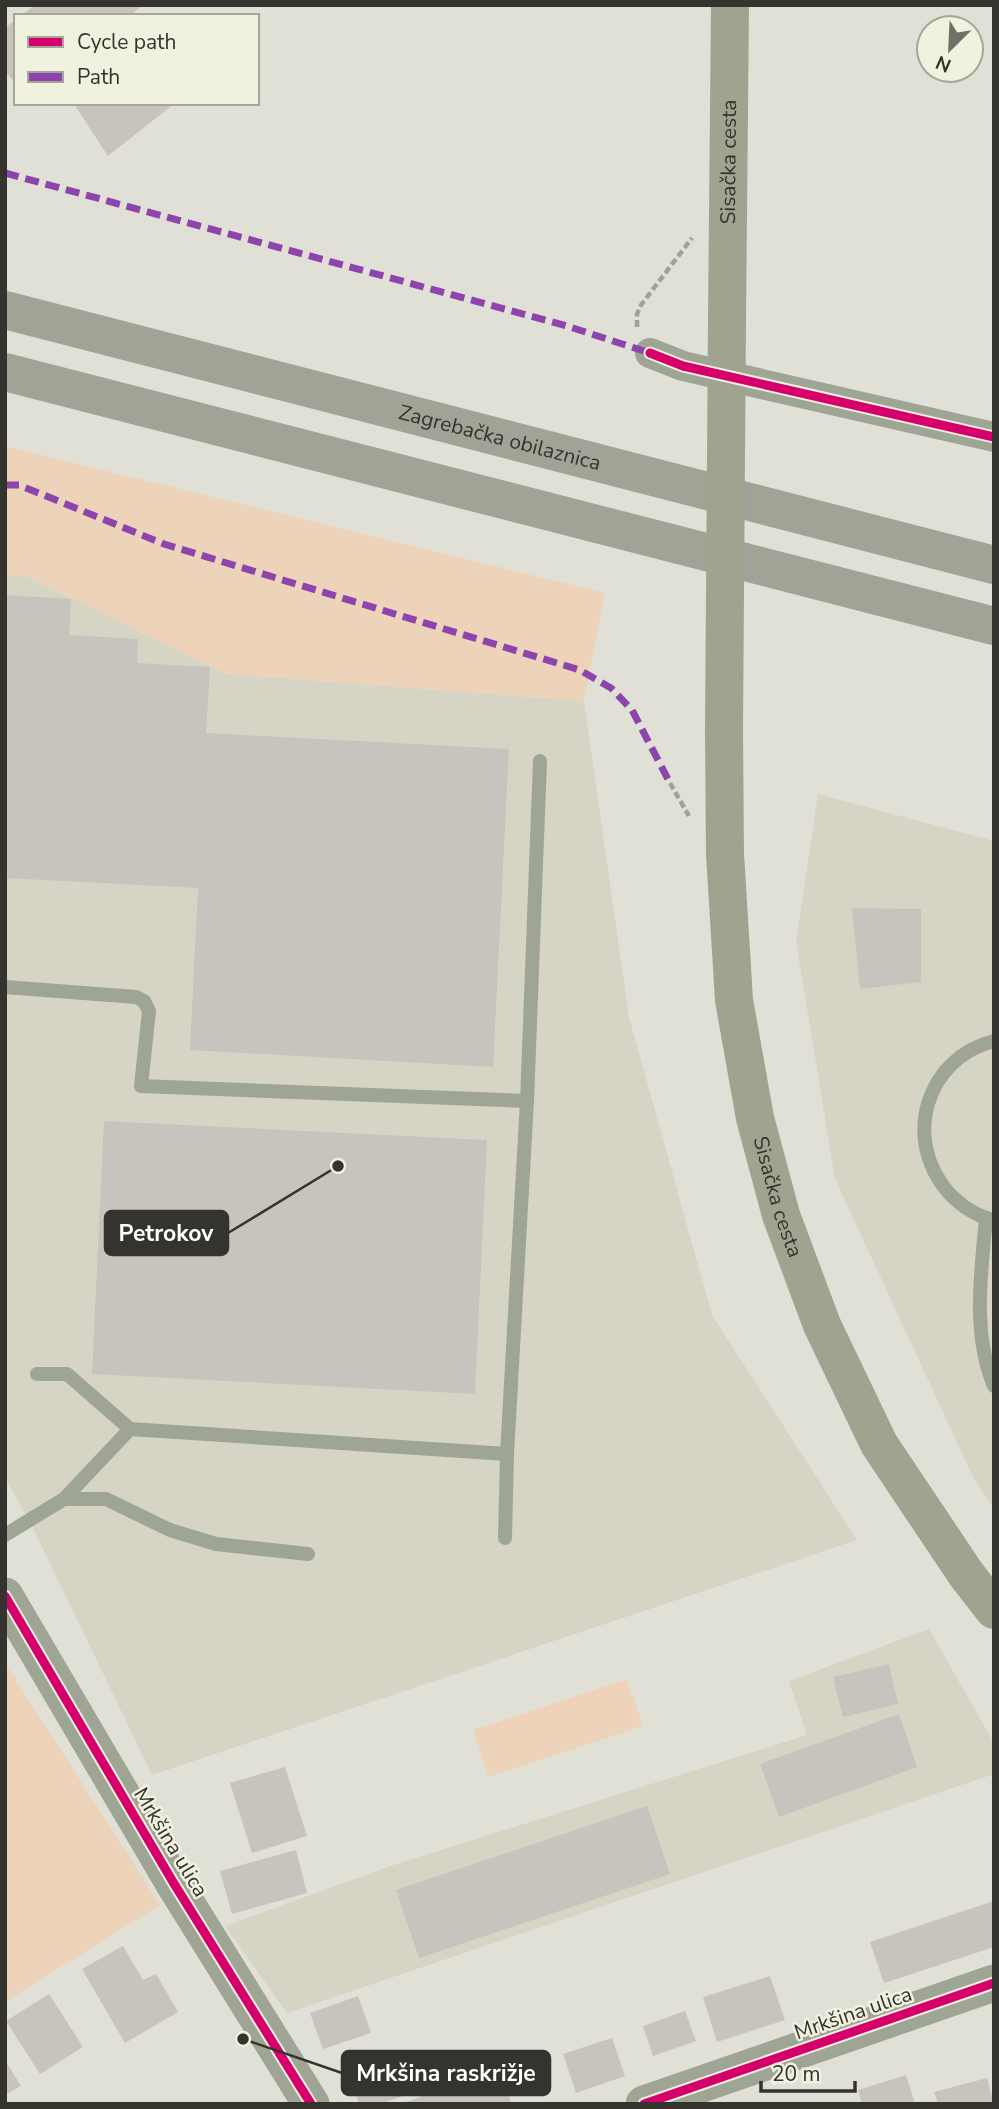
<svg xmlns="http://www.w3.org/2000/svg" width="999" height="2109" font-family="'Nunito Sans',sans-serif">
<rect width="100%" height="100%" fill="#e0e0d7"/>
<g fill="#d6d5c5">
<polygon points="24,575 227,674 584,701 629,1017 712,1315 857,1540 152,1775 31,1524 5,1478 5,576"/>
<polygon points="818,794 994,841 994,1508 974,1479 835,1179 796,942"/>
<polygon points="929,1629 994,1743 994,1774 287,2013 225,1926 390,1866 807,1735 789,1681"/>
</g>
<g fill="#edd3b9">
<polygon points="5,446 605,593 584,701 227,674 24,575 5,576"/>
<polygon points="5,1663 160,1905 5,2002"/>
<polygon points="627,1679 643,1726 489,1777 473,1730"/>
</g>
<g fill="#c6c4bd">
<polygon points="34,5 143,5 129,16 21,16"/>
<polygon points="16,19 16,84 5,71 5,28"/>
<polygon points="81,103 175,103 108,156 76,107"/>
<polygon points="5,595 71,599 69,635 138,639 137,663 210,667 206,733 509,749 493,1067 190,1050 198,888 5,878"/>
<polygon points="852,908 921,909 921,982 860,989"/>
<polygon points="104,1121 487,1140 475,1394 92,1374"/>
<polygon points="889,1664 898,1704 843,1717 833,1677"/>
<polygon points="899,1714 917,1767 779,1817 760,1764"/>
<polygon points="285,1767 307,1836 252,1853 230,1783"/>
<polygon points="647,1806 670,1874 419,1958 396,1890"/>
<polygon points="296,1850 307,1893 232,1914 220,1871"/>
<polygon points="994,1901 994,1947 884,1983 870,1942"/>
<polygon points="123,1946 143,1980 156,1974 178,2012 125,2043 82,1969"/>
<polygon points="770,1976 785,2020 717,2042 703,1997"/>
<polygon points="49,1994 83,2047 40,2074 6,2021"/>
<polygon points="358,1996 371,2033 323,2049 310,2013"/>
<polygon points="685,2011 696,2041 653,2056 643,2026"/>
<polygon points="612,2038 625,2076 576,2093 563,2054"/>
<polygon points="5,2060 21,2086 5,2095"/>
<polygon points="415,2067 423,2089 380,2104 359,2104 354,2088"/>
<polygon points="499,2068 512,2104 404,2104 404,2103"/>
<polygon points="906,2075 915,2104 862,2104 858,2090"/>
<polygon points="987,2078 994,2104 938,2104 934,2092"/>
</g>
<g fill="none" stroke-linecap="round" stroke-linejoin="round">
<g stroke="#9fa296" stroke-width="4.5" stroke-dasharray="7 3.5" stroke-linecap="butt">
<polyline points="637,327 637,314 641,305 692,238"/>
<polyline points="670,783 689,816"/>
</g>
<g stroke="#9fa595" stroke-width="14">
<polyline points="5,987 136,997 144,1001 149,1011 141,1086 527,1101"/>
<path d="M994,1041c-68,17 -92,98 -46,151 12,13 28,24 46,28"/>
<path d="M986,1218c-5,56 -14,115 8,168"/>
<polyline points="37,1374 67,1374 130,1429"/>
<polyline points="64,1499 106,1499 170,1530 216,1544 308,1554"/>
<polyline points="5,1535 64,1499 130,1429 507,1454"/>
<polyline points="505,1538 507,1454 527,1101 540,761"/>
</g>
<polyline stroke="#9fa595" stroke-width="30" points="650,353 683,366 994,437"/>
<g stroke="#9fa595" stroke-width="37">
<polyline points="5,1596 173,1882 311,2104"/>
<polyline points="644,2104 994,1983"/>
</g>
<g stroke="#9fa490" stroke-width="38">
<path id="s1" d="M727,320l3,-315"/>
<path id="s2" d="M724,731l1,123 9,146 21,118 26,97 41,110 57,119 87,130 28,36"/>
</g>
<g stroke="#a0a496" stroke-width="38">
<path id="s3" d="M5,310l989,255"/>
<polyline points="5,372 994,626"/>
</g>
<polyline stroke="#9fa490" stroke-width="38" points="724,731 727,320"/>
<g stroke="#8e44ad" stroke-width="7" stroke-dasharray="14 7" stroke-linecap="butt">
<polyline points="5,173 567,326 650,353"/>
<polyline points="5,485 19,485 164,544 580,670 611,688 632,710 670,783"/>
</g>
<defs>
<g id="cycleway">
<polyline points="650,353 683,366 994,437"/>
<polyline points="5,1596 173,1882 311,2104"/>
<polyline points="644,2104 994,1983"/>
</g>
</defs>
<use href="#cycleway" stroke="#f1f1e0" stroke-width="13"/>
<use href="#cycleway" stroke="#d6006c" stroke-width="9"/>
</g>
<g text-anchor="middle" stroke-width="5" stroke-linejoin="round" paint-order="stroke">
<g font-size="21" fill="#34332d" stroke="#f1f1e0">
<text dy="7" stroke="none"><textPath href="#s1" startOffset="158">Sisačka cesta</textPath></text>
<text dy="7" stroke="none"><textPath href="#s3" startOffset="511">Zagrebačka obilaznica</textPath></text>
<text dy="7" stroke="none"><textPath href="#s2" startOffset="471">Sisačka cesta</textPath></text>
<text transform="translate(171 1842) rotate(59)" y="7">Mrkšina ulica</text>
<text transform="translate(853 2013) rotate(-19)" y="7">Mrkšina ulica</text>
</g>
</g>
<path fill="none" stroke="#34332d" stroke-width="2.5" d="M338 1166L228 1233M243 2039L342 2073"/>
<g fill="#34332d" stroke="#f1f1e0" stroke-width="2.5">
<circle cx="338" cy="1166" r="7"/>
<circle cx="243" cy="2039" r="7"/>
</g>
<g fill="#34332d" stroke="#34332d" stroke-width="2.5">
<rect x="105" y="1211" width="123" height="44" rx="7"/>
<rect x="342" y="2051" width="208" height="44" rx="7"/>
</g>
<g font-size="23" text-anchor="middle" font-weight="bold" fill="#fff">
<text x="166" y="1241">Petrokov</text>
<text x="446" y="2081">Mrkšina raskrižje</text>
</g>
<rect width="999" height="2109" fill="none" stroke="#34332d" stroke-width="14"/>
<rect x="14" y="14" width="245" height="91" fill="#f1f1e0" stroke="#a5a598" stroke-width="2"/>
<rect x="28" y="37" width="35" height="10" fill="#d6006c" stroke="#a5a598" stroke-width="2"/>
<text x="77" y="49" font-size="21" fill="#34332d">Cycle path</text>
<rect x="28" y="72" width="35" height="10" fill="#8e44ad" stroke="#a5a598" stroke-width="2"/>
<text x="77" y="84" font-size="21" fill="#34332d">Path</text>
<g transform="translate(950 49) rotate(204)"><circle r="33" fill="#f1f1e0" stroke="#a5a598" stroke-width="2"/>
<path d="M0-5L12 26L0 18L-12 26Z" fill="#707068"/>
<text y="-10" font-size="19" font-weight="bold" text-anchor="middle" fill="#34332d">N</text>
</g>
<path d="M761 2081v10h94v-10" fill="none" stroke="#34332d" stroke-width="3.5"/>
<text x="772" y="2081" font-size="21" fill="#34332d" stroke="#f1f1e0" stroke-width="5" paint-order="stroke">20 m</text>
</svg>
